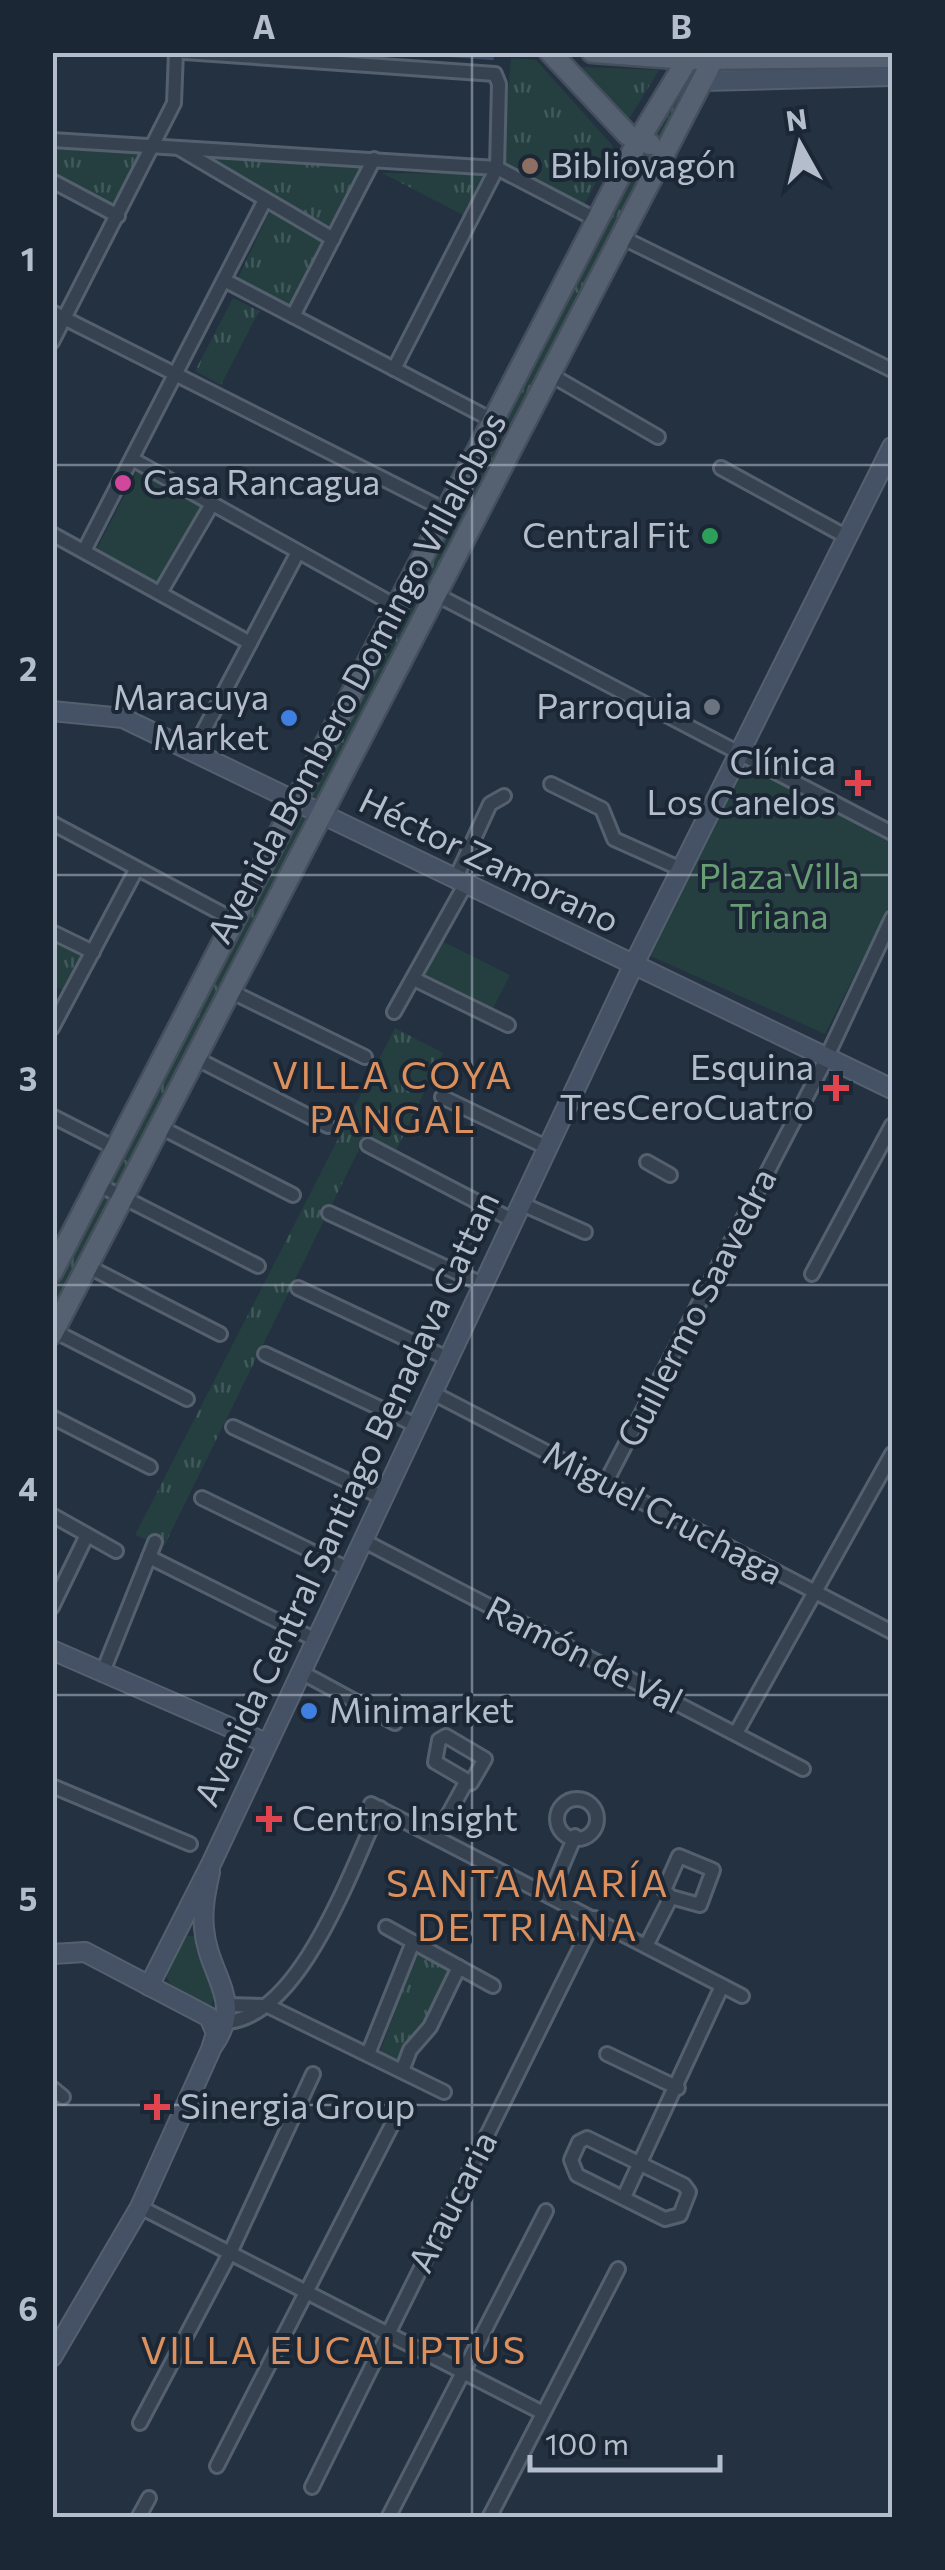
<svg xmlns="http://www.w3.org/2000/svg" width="945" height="2570" font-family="Commissioner,sans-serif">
<defs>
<pattern id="grass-tufts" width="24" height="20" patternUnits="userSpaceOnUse" patternTransform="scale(2.5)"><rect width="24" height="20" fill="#253f41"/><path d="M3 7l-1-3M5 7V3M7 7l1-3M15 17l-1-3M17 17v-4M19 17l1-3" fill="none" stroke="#42595b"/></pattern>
</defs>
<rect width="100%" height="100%" fill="#233141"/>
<g fill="url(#grass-tufts)">
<polygon points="511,58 536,60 612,145 613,151 584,205 502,163"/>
<polygon points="692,65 703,65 53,1325 53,1276 639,153"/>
<polygon points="581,67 659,70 629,119"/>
<polygon points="52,144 145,150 116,210 53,177"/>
<polygon points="190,152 366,163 295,307 238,278 275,200"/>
<polygon points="382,173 485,174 463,215"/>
<polygon points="233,298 259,311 221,385 195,371"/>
<polygon points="52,938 86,954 66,992 53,985"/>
<polygon points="395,1028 443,1053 395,1153 364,1139 164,1546 135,1535"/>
<polygon points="417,1952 450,1971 426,2024 409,2040 397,2061 380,2052"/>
</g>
<g fill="#253f41">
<polygon points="139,467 208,504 160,589 95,552"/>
<polygon points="730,756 892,841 892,900 825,1034 644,953"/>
<polygon points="442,941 510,975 492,1010 424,975"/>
<path d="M185,1936h9c12,17 24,49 18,69 -19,-4 -40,-12 -47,-31z"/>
</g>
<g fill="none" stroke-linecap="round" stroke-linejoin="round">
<polyline stroke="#374f6b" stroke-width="4" points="405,52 492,58"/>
<defs>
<g id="street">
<polyline points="184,52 495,74 499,84 497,168 394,369"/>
<polyline points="52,140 497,168 597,220"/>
<polyline points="180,149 333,239"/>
<polyline points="52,181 118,216"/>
<polyline points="623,238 892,370"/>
<polyline points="224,280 492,420"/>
<polyline points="52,312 445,510"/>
<polyline points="293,316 374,159"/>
<polyline points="52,342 174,103 176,52"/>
<polyline points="551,375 658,437"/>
<polyline points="132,459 396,606"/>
<polyline points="721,468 847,537"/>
<polyline points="52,534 250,643"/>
<polyline points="84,551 265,200"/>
<polyline points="160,593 212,504"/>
<polyline points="437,595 892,833"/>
<polyline points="193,751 298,552"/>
<polyline points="551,784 602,809 614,839 681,869"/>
<polyline points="52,823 234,920"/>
<polyline points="455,880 490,804 504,796"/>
<polyline points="52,932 93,952"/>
<polyline points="414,979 508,1025"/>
<polyline points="230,991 365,1057"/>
<polyline points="394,1012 465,885"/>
<polyline points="52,1028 136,870"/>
<polyline points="195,1058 328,1126"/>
<polyline points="442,1097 548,1148"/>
<polyline points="52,1116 115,1148"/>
<polyline points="160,1127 293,1195"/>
<polyline points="368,1145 514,1221"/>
<polyline points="647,1162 670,1175"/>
<polyline points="97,1184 258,1266"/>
<polyline points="522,1204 585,1232"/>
<polyline points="329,1213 484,1285"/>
<polyline points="87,1266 220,1334"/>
<polyline points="812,1274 892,1125"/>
<polyline points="298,1288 449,1359"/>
<polyline points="54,1331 187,1399"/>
<polyline points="265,1354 418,1426"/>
<polyline points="433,1393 892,1632"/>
<polyline points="52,1417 150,1467"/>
<polyline points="233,1427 384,1498"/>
<polyline points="606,1482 823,1065 892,918"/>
<polyline points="202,1498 350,1570"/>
<polyline points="52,1515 116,1551"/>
<polyline points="364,1541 803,1769"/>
<polyline points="149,1557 316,1640"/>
<polyline points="52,1607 87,1535"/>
<polyline points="301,1672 395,1723"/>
<polyline points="102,1674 155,1542"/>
<polyline points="736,1733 892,1454"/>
<polygon points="446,1736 485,1759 471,1783 435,1762 439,1740"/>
<polyline points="52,1786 190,1844"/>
<circle cx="577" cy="1819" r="20"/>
<polyline points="371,1804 742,1996"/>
<polyline points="436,1837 465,1784"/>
<polygon points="679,1856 713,1870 700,1905 671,1897 664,1890"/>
<polyline points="550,1895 575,1836"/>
<polyline points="386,1927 493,1986"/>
<polyline points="646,1946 671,1897"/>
<polyline points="227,2005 266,2006"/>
<polyline points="268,2006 444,2092"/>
<path d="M228,2022c74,-8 123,-153 152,-214"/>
<polyline points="368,2054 413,1942"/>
<polyline points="607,2054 678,2088"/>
<polyline points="402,2071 410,2050 430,2027 459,1967"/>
<polyline points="52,2088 63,2097"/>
<polygon points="587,2138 684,2185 689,2192 680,2215 665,2219 577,2175 571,2160 579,2142"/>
<polyline points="624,2197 722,1986"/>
<polyline points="140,2207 543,2413"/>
<polyline points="140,2423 230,2253 313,2074"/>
<polyline points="217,2466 396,2117"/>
<polyline points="312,2487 595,1918"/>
<polyline points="138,2518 149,2498"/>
<polyline points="388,2518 546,2211"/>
<polyline points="489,2518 618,2269"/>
</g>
<g id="secondary">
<polyline points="704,81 892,76"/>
<polyline points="52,711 123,718 892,1089"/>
<polyline points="52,1650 266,1743"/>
<polyline points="52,1954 85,1952 209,2017 216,2033 212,2046"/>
<polyline points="149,1986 212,1862 633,966 892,447"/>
<path d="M52,2357l88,-150 72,-160c34,-47 -4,-70 -8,-119 -2,-19 2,-38 6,-56"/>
</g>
<g id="primary">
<polyline points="550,52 628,135 650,144"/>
<polyline points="592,52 688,59 892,57"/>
<polyline points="52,1272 638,141 692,52"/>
<polyline points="52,1334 717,52"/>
</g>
</defs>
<use href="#street" stroke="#55606e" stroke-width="18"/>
<use href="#secondary" stroke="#55606e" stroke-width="22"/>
<use href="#primary" stroke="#444e5c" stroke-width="25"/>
<use href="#street" stroke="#374250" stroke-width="12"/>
<use href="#secondary" stroke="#455164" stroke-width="18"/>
<use href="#primary" stroke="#556170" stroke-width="20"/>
</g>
<path fill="none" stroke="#b4bdcb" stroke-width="2.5" stroke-opacity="0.55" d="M472,52v2466M52,465h840M52,875h840M52,1285h840M52,1695h840M52,2105h840"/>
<circle fill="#8d6e63" stroke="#1c2735" stroke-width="4" cx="530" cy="166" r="10"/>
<circle fill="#d1479c" stroke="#1c2735" stroke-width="4" cx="123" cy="483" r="10"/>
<circle fill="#2e9e5b" stroke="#1c2735" stroke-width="4" cx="710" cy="536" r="10"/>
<circle fill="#6b7280" stroke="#1c2735" stroke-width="4" cx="712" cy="707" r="10"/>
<g fill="#3f7fe0" stroke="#1c2735" stroke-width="4">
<circle cx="289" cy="718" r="10"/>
<circle cx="309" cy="1711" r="10"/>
</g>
<g fill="#e0444e" stroke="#1c2735" stroke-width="4">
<path d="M853 768h10v10h10v10h-10v10h-10v-10h-10v-10h10z"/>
<path d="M831 1073h10v10h10v10h-10v10h-10v-10h-10v-10h10z"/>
<path d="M264 1804h10v10h10v10h-10v10h-10v-10h-10v-10h10z"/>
<path d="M152 2092h10v10h10v10h-10v10h-10v-10h-10v-10h10z"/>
</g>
<g text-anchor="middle" stroke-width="8" stroke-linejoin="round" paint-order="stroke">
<g font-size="35" fill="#b4bdcb" stroke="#1c2735" text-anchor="start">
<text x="550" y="178">Bibliovagón</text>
<text x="143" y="495">Casa Rancagua</text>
<text x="690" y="548" text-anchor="end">Central Fit</text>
<text x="269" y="710" text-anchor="end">Maracuya<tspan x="269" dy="40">Market</tspan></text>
<text x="692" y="719" text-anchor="end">Parroquia</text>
<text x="836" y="775" text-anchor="end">Clínica<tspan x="836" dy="40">Los Canelos</tspan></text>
<text x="814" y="1080" text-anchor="end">Esquina<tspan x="814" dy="40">TresCeroCuatro</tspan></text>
<text x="329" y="1723">Minimarket</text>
<text x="292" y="1831">Centro Insight</text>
<text x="180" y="2119">Sinergia Group</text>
</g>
<g font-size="35" fill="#b4bdcb" stroke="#1c2735">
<text transform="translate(357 678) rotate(-62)" y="12">Avenida Bombero Domingo Villalobos</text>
<text transform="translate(489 861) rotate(26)" y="12">Héctor Zamorano</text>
<text transform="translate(697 1308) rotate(-63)" y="12">Guillermo Saavedra</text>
<text transform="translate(347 1499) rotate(-65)" y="12">Avenida Central Santiago Benadava Cattan</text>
<text transform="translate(663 1513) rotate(28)" y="12">Miguel Cruchaga</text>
<text transform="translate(584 1655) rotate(27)" y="12">Ramón de Val</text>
<text transform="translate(453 2202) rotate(-63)" y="12">Araucaria</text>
</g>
<g font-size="35" fill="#699d73" stroke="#1c2735">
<text x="779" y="889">Plaza Villa<tspan x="779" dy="40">Triana</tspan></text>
</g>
<g font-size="38" letter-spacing="2.5" fill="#dc905d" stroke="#1c2735">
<text x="393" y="1089">VILLA COYA<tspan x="393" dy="44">PANGAL</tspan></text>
<text x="528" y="1897">SANTA MARÍA<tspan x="528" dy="44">DE TRIANA</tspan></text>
<text x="334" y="2364">VILLA EUCALIPTUS</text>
</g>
</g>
<rect width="945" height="2570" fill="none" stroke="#1c2735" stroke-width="110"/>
<g transform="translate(800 145) rotate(352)" stroke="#1c2735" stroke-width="8" paint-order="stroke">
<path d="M0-8L18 38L0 25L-18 38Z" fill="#b4bdcb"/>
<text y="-15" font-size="28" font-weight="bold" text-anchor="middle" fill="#b4bdcb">N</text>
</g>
<path d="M530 2455v15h190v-15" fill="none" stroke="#b4bdcb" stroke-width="5"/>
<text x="545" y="2455" font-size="30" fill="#b4bdcb" stroke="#1c2735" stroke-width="8" paint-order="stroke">100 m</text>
<rect x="55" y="55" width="835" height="2460" fill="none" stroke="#b4bdcb" stroke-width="4"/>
<g font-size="32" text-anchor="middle" font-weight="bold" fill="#b4bdcb">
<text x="264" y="39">A</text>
<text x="681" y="39">B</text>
<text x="28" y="271">1</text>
<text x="28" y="681">2</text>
<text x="28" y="1091">3</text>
<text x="28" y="1501">4</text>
<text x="28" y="1911">5</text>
<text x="28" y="2321">6</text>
</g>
</svg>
